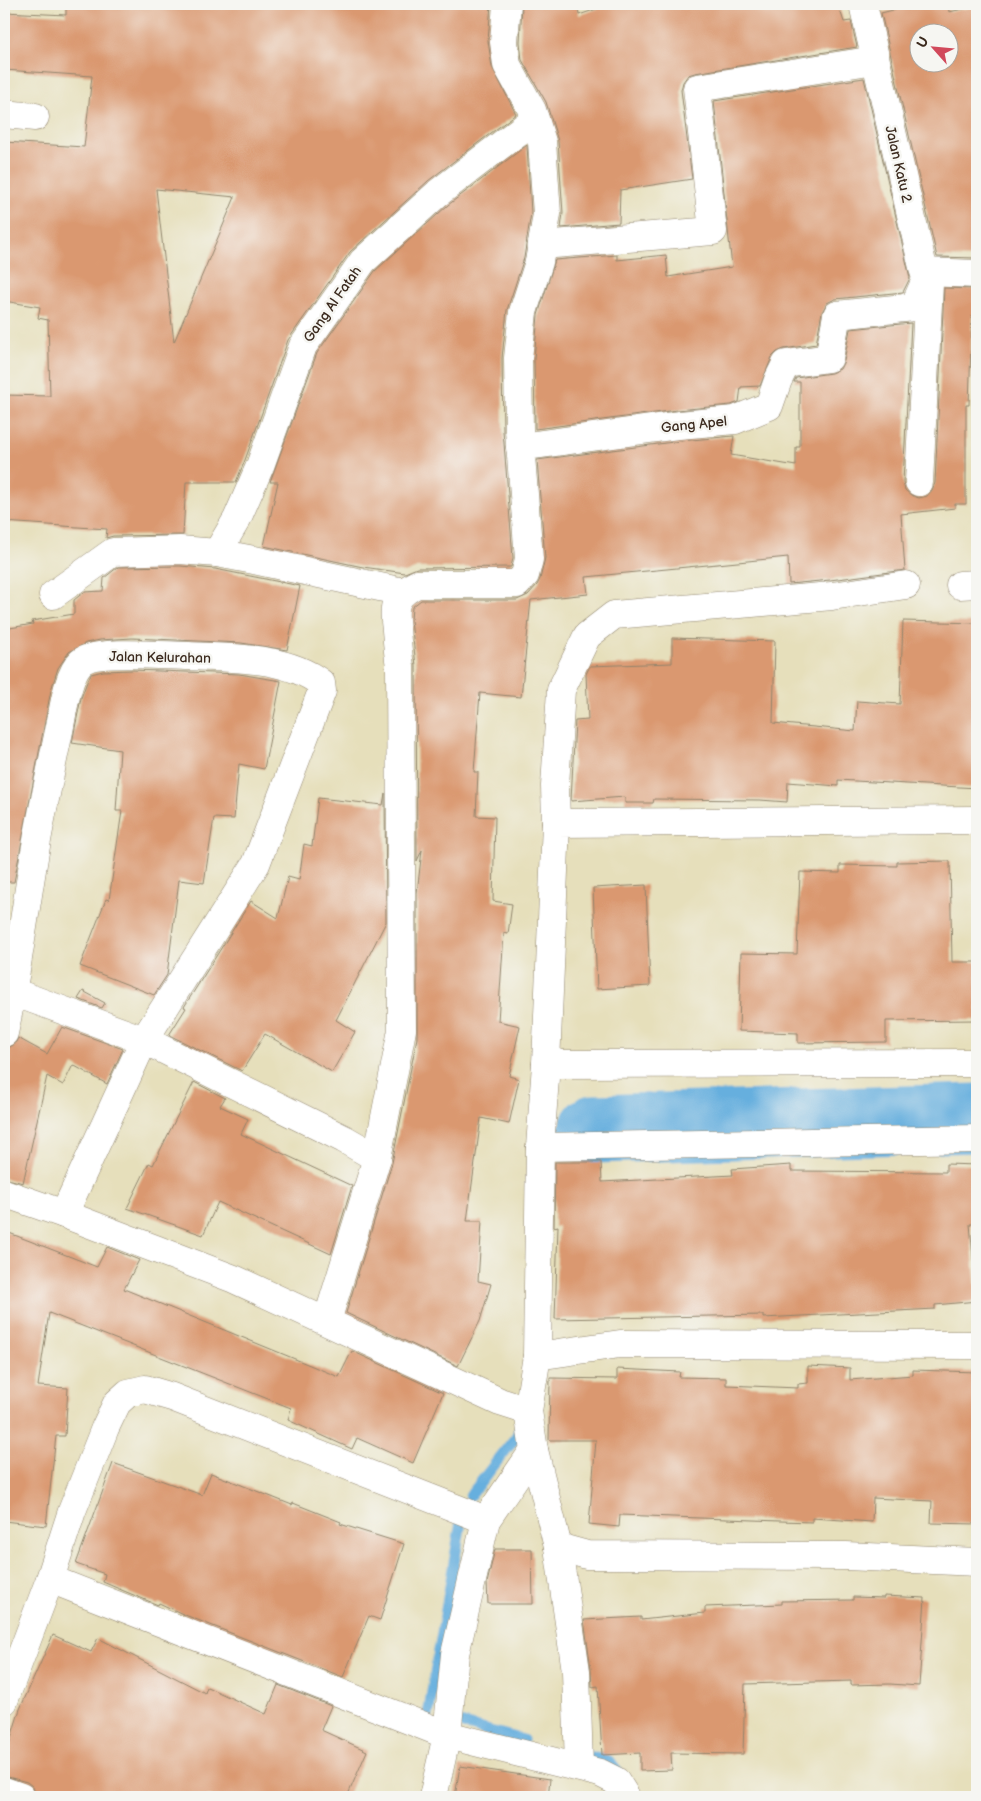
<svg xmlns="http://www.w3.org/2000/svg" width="981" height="1801" font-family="'Balsamiq Sans',sans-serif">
<rect width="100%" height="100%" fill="#f6f6f2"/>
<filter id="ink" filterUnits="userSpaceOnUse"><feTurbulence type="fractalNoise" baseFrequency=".02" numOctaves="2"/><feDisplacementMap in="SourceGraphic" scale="10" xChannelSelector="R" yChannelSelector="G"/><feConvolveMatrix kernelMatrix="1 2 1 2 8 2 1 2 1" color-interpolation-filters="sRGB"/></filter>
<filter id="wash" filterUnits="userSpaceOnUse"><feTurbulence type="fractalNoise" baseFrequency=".0096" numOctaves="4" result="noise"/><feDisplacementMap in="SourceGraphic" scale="20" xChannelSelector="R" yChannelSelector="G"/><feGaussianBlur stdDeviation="1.12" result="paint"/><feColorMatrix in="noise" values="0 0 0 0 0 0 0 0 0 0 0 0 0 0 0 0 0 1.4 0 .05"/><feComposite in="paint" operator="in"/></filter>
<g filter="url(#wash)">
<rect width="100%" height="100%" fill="#e6dfbb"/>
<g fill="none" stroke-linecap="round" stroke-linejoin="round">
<g stroke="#66afde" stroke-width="11">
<polyline points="544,1137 545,1131 594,1129"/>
<polyline points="470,1496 516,1437 523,1423"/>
<polyline points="428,1715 461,1522"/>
<polyline points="452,1721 523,1740"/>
<polyline points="590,1757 609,1761 619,1774"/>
</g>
<polyline stroke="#66afde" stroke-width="69" points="594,1129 977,1118"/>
</g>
<g id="blocks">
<g fill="#da986f" fill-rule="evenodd">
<path d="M66,4h425l-3,37 4,26 24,47 -88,67 -78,71 -62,88 -43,120 -9,22h-50l-3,53 -70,1 -7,2 1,-9 -103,-7v-127l46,1 -2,-76 -10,-2 2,-11 -36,-6v-159l80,5 8,-71 -88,-6v-58l62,3zM156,189l79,8 -61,145z"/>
<polygon points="522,4 577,4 579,15 611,4 838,4 844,22 851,21 857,47 695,73 688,75 683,82 681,90 692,179 620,190 619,223 561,228 563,213 558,141 546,102 522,60 520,42"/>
<path d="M900,4h48l1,8 28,-6v252l-40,-1 -56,-244 20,-5zM918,32h30v30h-30z"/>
<polygon points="864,78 910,278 903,292 835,299 827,303 822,312 816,344 784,349 777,352 772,357 760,386 741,387 739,402 731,405 677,410 535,429 534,359 538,315 555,260 617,255 617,260 666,255 668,277 732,267 714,101"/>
<polygon points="527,145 531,213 524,258 507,310 502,358 503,431 513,558 511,567 417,568 405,573 363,567 264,546 278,482 270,482 317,353 375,271 448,205"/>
<polygon points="944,288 977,289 977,316 972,316 969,405 966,405 966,504 955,504 955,508 901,514 905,570 830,580 789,584 788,557 586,577 588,594 531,600 521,697 480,693 474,772 478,772 476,816 495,817 493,901 512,904 508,934 504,933 498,1021 520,1026 509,1076 519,1079 509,1124 481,1118 467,1221 482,1221 478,1281 491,1284 480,1321 458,1366 346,1313 392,1163 417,1038 417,893 422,850 417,861 416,666 411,620 412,607 421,600 517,600 528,595 537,585 540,579 545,558 537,460 681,441 734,436 731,455 796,466 796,447 800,447 800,382 794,382 796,378 831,373 840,369 844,361 850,329 911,323 903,482 905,490 911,495 919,498 927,496 932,490 935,483"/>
<polygon points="180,566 215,569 300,586 287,650 241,643 132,638 100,640 86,643 69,652 58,668 51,690 14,882 4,882 4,629 33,624 32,621 74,614 74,600 84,592 103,591 104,578 118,567"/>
<polygon points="903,621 977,623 977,788 838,780 838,786 788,782 787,802 760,800 654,799 653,803 625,803 625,797 571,801 575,721 588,720 586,674 590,666 672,663 672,638 775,641 773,723 855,731 857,701 900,704"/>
<polygon points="132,670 239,674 281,681 264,769 239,764 234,819 214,818 204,883 179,880 167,975 154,995 80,966 106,899 109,900 122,811 116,811 120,750 72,743 81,698 87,682 91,674 103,671"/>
<polygon points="385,793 386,922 336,1020 355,1032 332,1072 265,1034 242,1071 169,1035 186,1008 184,1007 251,901 278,918 288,877 299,880 304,844 312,846 318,798 383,805"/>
<polygon points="950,861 952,962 977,962 977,1020 886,1021 886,1042 798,1043 798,1033 739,1031 741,953 797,954 800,872 840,873 840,865 897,866 897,862"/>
<polygon points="646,885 650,986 597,989 593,888"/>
<polygon points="83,991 105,1003 102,1008 78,999"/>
<polygon points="62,1027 123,1049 107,1084 73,1065 63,1085 47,1076 23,1183 4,1178 4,1055 8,1048 15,1044 18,1038 47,1054"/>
<polygon points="194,1082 225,1098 220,1106 248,1119 241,1134 352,1186 331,1254 218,1202 203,1235 127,1208 149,1163 153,1165"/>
<polygon points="555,1162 601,1162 602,1182 733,1175 732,1169 791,1165 791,1171 946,1172 946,1164 977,1165 977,1224 970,1224 977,1301 935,1305 935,1309 763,1318 763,1315 555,1319 558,1226 554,1227"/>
<polygon points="4,1231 97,1267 107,1247 139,1260 124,1289 339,1377 352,1351 443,1393 413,1463 357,1438 352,1449 288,1420 291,1408 49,1313 38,1386 68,1388 65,1436 56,1436 46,1526 4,1521"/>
<polygon points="808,1366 850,1368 850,1380 913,1375 913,1370 977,1372 977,1524 931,1523 932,1501 873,1498 872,1522 812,1518 812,1522 780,1521 620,1515 619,1527 589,1524 596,1440 549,1440 550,1378 617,1379 617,1369 680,1372 679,1377 726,1378 726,1385 798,1388 798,1384 808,1383"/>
<polygon points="113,1463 202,1495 211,1473 292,1505 293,1503 341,1522 340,1524 404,1544 380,1620 369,1616 343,1677 185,1615 159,1603 158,1605 124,1591 103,1582 105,1574 76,1564"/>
<polygon points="495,1549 532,1549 533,1604 488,1604 487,1583"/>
<polygon points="884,1596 925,1598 919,1686 890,1684 851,1685 851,1681 745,1684 743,1754 671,1753 672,1770 640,1771 640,1753 602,1755 598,1686 592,1687 591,1669 584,1620 641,1617 641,1620 705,1613 705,1607 782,1604 782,1601 853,1600 853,1597 884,1598"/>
<polygon points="53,1635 91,1652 98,1638 205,1693 207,1687 266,1714 278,1685 331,1706 321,1730 367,1751 347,1797 36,1797 33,1787 27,1782 4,1776 4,1760 20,1709"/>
<polygon points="460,1766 550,1779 548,1797 455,1797"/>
</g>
</g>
</g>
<g filter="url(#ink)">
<use href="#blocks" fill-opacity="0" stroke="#90846c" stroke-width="1"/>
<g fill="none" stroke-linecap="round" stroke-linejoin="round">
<defs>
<g id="minor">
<polyline points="863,4 924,272 977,274"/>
<polyline points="4,114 35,117"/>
<polyline points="542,245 713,231 697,88 875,60"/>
<polyline points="520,447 679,425 735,420 769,406 778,380 786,364 829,358 837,315 914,307 929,273"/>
<polyline points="919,482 929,284"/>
<polyline points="217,553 237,519 260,466 303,346 363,261 438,193 535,119"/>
<polyline points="960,585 977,584"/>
<polyline points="53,595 113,552 180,550 217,553 254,560 403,592"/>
<polyline points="556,823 555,786 561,690 587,636 614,615 832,596 906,585"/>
<path d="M4,1033c14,-62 21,-125 32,-187 7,-39 15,-77 23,-115 4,-19 8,-56 22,-69 14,-13 87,-6 108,-6 42,2 97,0 132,27l1,8 -66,173 -112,176 -131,-48"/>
<polyline points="546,1064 977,1063"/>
<polyline points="540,1147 977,1139"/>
<polyline points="4,1193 64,1214 234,1279 500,1402 528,1411"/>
<polyline points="64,1214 144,1040 344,1139 377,1158"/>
<path d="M327,1321l50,-163 25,-128 -2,-364c-2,-12 -3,-24 -4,-36 -3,-24 -3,-34 21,-46h100l8,-9 4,-16 -10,-129 -1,-72 5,-46 16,-50 8,-48 -5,-72 -10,-32 -25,-45 -3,-23 3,-38"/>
<polyline points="537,1356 620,1344 977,1345"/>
<polyline points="534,1450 558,1547 576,1671 579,1767"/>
<polyline points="558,1547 587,1555 846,1556 977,1562"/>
<polyline points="50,1579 447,1735 600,1773 616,1781 626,1797"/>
<polyline points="4,1701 50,1579 72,1511 105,1428 117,1403 128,1393 145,1389 172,1397 486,1520"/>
<polyline points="4,1791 21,1797"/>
<polyline points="433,1797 447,1735 455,1654 486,1520 534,1450 528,1411 537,1356 540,1147 546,1064 556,823 977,820"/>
</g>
</defs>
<use href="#minor" stroke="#90846c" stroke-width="29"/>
<use href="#minor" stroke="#fff" stroke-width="28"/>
</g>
</g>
<g text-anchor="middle" stroke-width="5" stroke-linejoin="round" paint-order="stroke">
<g font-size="14" fill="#3b2a1e" stroke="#f6f6f2">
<text transform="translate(899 164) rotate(77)" y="5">Jalan Katu 2</text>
<text transform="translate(332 304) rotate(-55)" y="5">Gang Al Fatah</text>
<text transform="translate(694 424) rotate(-6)" y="5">Gang Apel</text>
<text transform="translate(160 657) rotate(1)" y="5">Jalan Kelurahan</text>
</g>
</g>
<rect width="981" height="1801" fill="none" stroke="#f6f6f2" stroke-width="20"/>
<g transform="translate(934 48) rotate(297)"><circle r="24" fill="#f6f6f2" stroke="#aba49d"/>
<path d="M0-4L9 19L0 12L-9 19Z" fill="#d1495b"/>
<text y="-8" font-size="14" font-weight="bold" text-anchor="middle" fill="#3b2a1e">U</text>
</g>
</svg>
